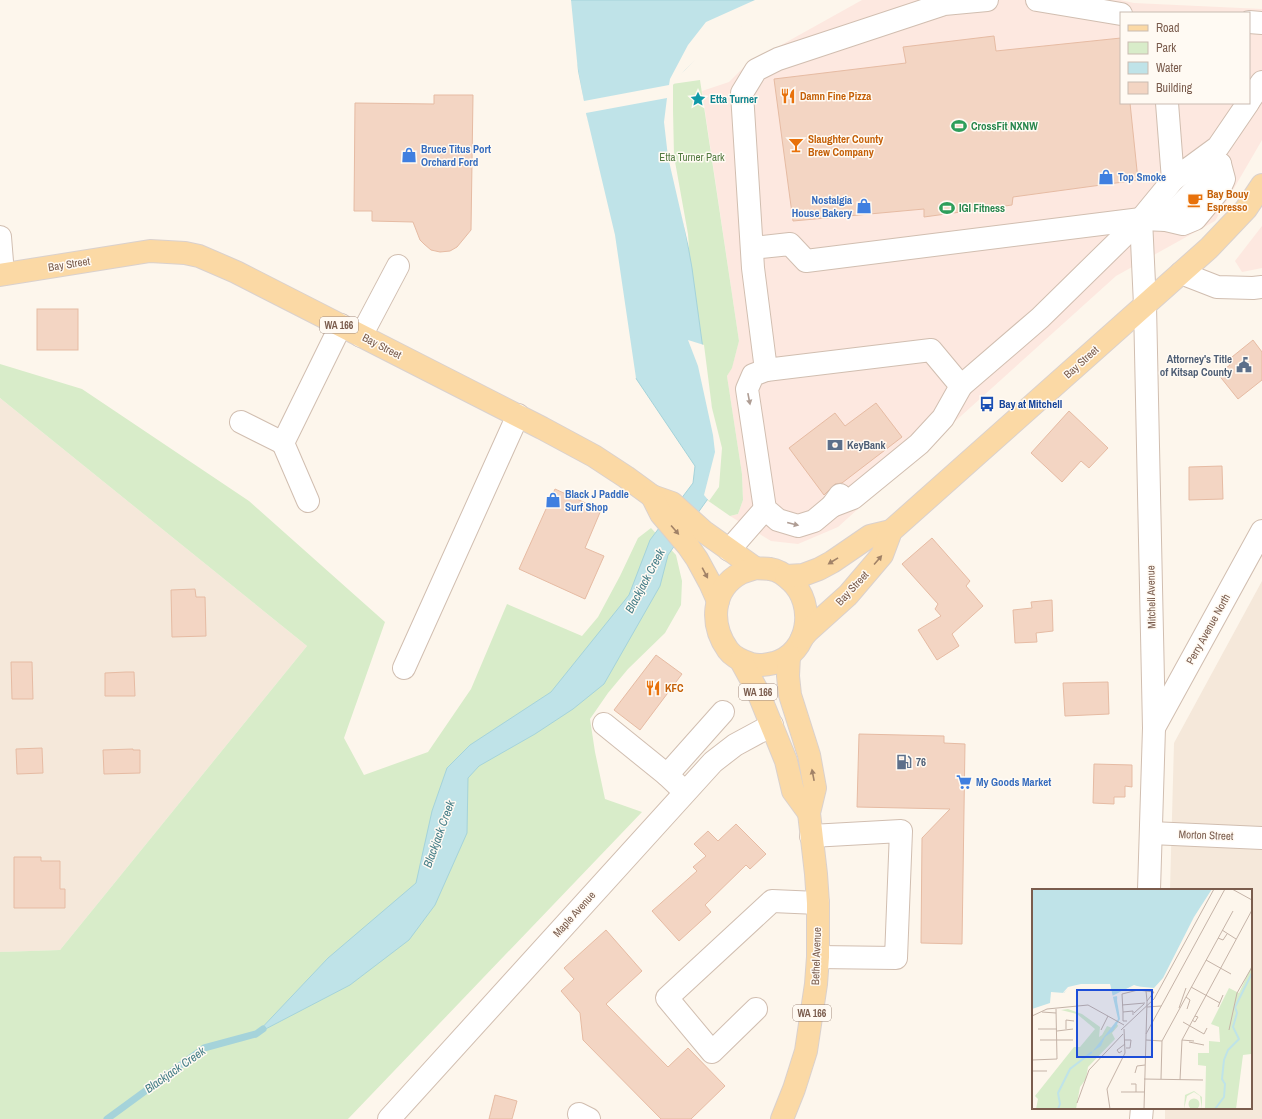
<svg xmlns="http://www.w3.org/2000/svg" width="1262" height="1119" font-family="'Archivo Narrow',sans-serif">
<rect width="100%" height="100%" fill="#fdf6ec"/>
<g fill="#f5e8da">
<polygon points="0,398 307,646 60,950 0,952"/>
<polygon points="1262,581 1262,1119 1165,1119 1165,1108 1251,1108 1251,890 1170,890 1174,743"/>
</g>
<g fill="#fde8e0" fill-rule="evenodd">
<path d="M862,0h258l14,3 128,6v131l-47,81 -99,55 -278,251 -40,17 -27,-3 -41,-25 8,-2 5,-14 -1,-26 -15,-98 5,-9 7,-26 -37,-250 27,-9 18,-18zM1121,13h128v90h-128z"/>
<polygon points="1262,226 1262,268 1242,272 1235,261"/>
</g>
<g fill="#d8ecc9">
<polygon points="637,0 717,36 683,69 672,84 700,80 739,341 732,368 727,376 742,474 743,500 738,514 730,516 707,500 717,486"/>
<polygon points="0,364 82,389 249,501 385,622 344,738 364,775 428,752 471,689 507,604 582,636 598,617 620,576 638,538 651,528 676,555 682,581 681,605 665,633 628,669 608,693 590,719 595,752 605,799 642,812 348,1119 0,1119 0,952 60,950 307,646 0,398"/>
</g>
<polygon fill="#bfe3e8" stroke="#a5d3da" points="565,0 795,0 717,36 671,84 672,156 692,268 711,408 720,449 717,486 668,555 660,586 604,684 573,709 535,734 479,766 468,778 467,833 435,905 409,940 350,985 256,1034 328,958 416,883 432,811 447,768 470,745 551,692 629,595 650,540 693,483 695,466 633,374"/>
<g fill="#fdf6ec">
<polygon points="563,0 571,0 578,71 584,101 669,85 670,79 688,45 706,22 755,0 797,0 796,2 718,37 685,70 673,85 673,110 674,156 688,234 689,248 668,157 664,122 667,98 586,113 615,235 636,378 634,380 631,374"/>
<polygon points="688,340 704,345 712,408 722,448 719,487 709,501 704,495 715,452 713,435 698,366"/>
</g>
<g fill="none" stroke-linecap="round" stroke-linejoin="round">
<polyline stroke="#a5d3da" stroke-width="7" points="107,1119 204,1048 256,1034 263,1029"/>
</g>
<g fill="#f3d5c3" stroke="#e6bba3">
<polygon points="994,36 996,51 1121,38 1121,103 1130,103 1138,180 1013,197 1012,205 924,217 924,209 793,221 774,79 906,63 903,47"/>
<polygon points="434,95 473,95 471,230 457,247 450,251 440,252 431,250 424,244 420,240 413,222 372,221 372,211 354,211 355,103 434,104"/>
<rect x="37" y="309" width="41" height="41"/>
<polygon points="1253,340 1262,352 1262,380 1238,399 1218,374 1230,365 1227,361"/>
<polygon points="876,403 902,437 842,483 835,484 824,495 789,448 835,413 845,426"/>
<polygon points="1069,411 1108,448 1089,468 1081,461 1062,482 1031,453"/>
<polygon points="1222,466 1223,499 1189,500 1189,467"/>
<polygon points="555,489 601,510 585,548 604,556 585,599 519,569"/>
<polygon points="932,538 970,581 966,586 983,606 952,634 959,646 937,660 918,630 941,616 935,609 938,604 902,564"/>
<polygon points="195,589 196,597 205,597 206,636 172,637 171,590"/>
<polygon points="1052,600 1053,631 1036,633 1037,642 1015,643 1013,610 1032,608 1031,602"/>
<polygon points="656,655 682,674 640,730 614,710"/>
<polygon points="11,662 32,662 33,699 12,699"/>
<polygon points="126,672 134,672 135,696 105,696 105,673"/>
<polygon points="1108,682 1109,714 1065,716 1063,683"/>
<polygon points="859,734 944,736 944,743 965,744 962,944 921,943 922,838 950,809 857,807"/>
<polygon points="42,748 43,773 17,774 16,749"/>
<polygon points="133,749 133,750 140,750 140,773 104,774 103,750"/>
<polygon points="1094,764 1132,765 1132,787 1125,786 1125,797 1114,797 1114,804 1093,803"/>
<polygon points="736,824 766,854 750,869 746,865 705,905 711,912 679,941 652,911 697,871 693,867 706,856 694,844 708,831 718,841"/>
<polygon points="14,857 41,857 41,861 60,861 60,889 65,889 65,908 14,908"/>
<polygon points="606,930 642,971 606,1004 668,1067 688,1048 725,1086 691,1119 661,1119 583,1040 580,1013 561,991 574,979 564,968"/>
<polygon points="495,1095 517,1101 512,1119 489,1119"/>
</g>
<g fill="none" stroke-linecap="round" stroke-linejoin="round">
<defs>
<g id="minor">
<polyline points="1037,0 1121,14"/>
<polyline points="1249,22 1262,23"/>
<polyline points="1249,101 1262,82"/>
<polyline points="1167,103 1173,180 1218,147 1248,103"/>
<polyline points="1166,220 1220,164"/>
<polyline points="0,237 3,274"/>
<polyline points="752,248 790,244 806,261 1141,219"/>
<polyline points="1181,273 1217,287 1253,288 1262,287"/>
<polyline points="361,336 398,266"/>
<polyline points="766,370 753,375 747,389 765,509 778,520 798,526 814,521 832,506 840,495"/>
<polyline points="961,386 1040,318 1141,219 1166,220 1183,224 1195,219 1219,190 1224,179 1220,164"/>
<polyline points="241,422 283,443"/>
<polyline points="308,501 283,443 341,325"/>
<polyline points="832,506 853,498 919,444 943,418 961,386 931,350 766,370 753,268 742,93 756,70 778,59 944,4 987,0"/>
<polyline points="729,550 765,509"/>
<polyline points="404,668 518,415"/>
<polyline points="604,724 667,775 685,792"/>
<polyline points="1155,726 1262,531"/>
<polyline points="667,775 723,712"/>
<polyline points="1151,833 1262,838"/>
<polyline points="811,836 901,831 896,958 818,957"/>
<polyline points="1149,890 1154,728 1145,305 1141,219 1173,180"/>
<polyline points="756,1009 712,1052 667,998 772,901 818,903"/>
<polyline points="579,1114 589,1119"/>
<polyline points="389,1119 713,762 735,745 772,725"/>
<polyline points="1141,1119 1142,1108"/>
</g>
<g id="major">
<polyline points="0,275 150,251 185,253 199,256 236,272 542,428 594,456 626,477 652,496 672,503 703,531 755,568"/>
<polyline points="652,496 661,514 688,546 697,559 710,583 718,601"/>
<path d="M755,568c5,1 11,0 15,1 8,1 15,6 21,12 25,23 19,72 -17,82 -8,2 -15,3 -23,1 -9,-3 -18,-7 -23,-14 -18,-25 -17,-61 13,-77 4,-2 9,-3 14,-5z"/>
<polyline points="786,576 803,575 819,569 832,562 870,536 891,531"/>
<polyline points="802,638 808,631 848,595 882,555 891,531 1209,248 1246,209 1262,185"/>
<polyline points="741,661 758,692 786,761 793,791 809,813"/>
<polyline points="782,1119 794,1089 806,1051 816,984 818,957 818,903 816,874 809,813 815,788 809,755 790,695 788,676 789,656"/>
</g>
</defs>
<use href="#minor" stroke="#d1beb0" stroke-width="24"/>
<use href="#major" stroke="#dad1cd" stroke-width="24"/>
<use href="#minor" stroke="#fff" stroke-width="22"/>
<use href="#major" stroke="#fbd9a5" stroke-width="22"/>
</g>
<defs><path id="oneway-solid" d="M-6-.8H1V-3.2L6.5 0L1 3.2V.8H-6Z"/></defs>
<g fill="#af9d94">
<use href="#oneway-solid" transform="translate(749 399) rotate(79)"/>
<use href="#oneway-solid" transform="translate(793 524) rotate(14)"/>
</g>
<g fill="#a18267">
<use href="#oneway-solid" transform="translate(675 530) rotate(49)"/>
<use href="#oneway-solid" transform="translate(878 560) rotate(-49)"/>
<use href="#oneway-solid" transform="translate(833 561) rotate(148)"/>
<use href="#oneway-solid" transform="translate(705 573) rotate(62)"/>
<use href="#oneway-solid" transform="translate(813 775) rotate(-101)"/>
</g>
<defs>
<symbol id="restaurant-bare" viewBox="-9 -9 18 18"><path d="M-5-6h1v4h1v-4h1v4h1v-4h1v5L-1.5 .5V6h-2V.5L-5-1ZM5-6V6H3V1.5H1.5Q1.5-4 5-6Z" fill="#e8710a" stroke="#fffaf3" stroke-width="2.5" paint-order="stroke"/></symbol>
<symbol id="sight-bare" viewBox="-9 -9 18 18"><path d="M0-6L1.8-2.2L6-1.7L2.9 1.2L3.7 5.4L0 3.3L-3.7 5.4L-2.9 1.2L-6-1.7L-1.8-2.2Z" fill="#0f9aa8" stroke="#fffaf3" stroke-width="2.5" paint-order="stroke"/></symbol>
<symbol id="stadium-bare" viewBox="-9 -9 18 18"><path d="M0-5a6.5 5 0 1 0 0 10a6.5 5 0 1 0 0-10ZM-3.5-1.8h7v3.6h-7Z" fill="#2e9e5b" stroke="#fffaf3" stroke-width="2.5" paint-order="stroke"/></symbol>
<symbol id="bar-bare" viewBox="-9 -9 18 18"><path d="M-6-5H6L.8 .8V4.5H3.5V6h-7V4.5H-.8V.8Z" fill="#e8710a" stroke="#fffaf3" stroke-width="2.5" paint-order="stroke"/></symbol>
<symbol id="shop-bare" viewBox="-9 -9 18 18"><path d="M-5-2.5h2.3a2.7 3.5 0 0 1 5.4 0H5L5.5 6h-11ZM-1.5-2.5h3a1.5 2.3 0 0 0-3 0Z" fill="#3f7fe0" stroke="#fffaf3" stroke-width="2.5" paint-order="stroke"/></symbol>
<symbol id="cafe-bare" viewBox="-9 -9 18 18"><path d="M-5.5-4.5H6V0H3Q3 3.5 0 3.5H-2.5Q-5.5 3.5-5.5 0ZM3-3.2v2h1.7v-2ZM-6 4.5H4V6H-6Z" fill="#e8710a" stroke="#fffaf3" stroke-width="2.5" paint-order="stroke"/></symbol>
<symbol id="civic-bare" viewBox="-9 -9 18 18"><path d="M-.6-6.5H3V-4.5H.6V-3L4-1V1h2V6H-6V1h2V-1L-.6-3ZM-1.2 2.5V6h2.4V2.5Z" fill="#5c6f8a" stroke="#fffaf3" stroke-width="2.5" paint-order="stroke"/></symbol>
<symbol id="bus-bare" viewBox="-9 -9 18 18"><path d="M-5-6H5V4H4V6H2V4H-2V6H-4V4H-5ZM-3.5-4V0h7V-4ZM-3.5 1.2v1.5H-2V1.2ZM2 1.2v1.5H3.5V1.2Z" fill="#1a4fb4" stroke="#fffaf3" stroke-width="2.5" paint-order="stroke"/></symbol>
<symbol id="bank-bare" viewBox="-9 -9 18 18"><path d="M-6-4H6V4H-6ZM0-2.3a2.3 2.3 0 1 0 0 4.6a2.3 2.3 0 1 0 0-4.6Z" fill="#5c6f8a" stroke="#fffaf3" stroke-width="2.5" paint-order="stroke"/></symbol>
<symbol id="fuel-bare" viewBox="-9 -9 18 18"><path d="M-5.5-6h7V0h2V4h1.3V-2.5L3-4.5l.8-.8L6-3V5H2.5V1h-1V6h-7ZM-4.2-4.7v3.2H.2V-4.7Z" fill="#5c6f8a" stroke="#fffaf3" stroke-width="2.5" paint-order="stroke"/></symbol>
<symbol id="supermarket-bare" viewBox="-9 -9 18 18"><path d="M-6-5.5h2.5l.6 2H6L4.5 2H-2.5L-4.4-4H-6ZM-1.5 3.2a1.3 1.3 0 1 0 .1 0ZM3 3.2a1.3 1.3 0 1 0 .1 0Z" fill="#3f7fe0" stroke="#fffaf3" stroke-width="2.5" paint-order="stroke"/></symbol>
</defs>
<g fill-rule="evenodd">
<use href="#restaurant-bare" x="777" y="85" width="22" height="22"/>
<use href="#sight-bare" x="687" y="88" width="22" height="22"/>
<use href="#stadium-bare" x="948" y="115" width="22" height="22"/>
<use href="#bar-bare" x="785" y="134" width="22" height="22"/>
<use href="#shop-bare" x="398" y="144" width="22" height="22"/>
<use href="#shop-bare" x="1095" y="166" width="22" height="22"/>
<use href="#cafe-bare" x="1184" y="189" width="22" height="22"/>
<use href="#shop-bare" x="853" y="195" width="22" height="22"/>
<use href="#stadium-bare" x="936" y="197" width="22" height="22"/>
<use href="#civic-bare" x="1233" y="354" width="22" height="22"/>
<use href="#bus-bare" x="976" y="393" width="22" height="22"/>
<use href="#bank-bare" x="824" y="434" width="22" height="22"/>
<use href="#shop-bare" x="542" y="489" width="22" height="22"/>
<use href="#restaurant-bare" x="642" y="677" width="22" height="22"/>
<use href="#fuel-bare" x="893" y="751" width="22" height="22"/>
<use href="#supermarket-bare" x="953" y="771" width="22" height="22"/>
</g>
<g text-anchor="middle" stroke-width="3" stroke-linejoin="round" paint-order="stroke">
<g fill="#fffaf3" stroke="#a28b7f" stroke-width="1">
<rect x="320" y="317" width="38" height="16" rx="3"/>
<rect x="739" y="684" width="38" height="16" rx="3"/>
<rect x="793" y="1005" width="38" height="16" rx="3"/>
</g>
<g font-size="10" font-weight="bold" fill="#7a5c4d">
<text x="339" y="329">WA 166</text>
<text x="758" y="696">WA 166</text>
<text x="812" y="1017">WA 166</text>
</g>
<g font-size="11" font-weight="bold" fill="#c56008" stroke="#fffaf3" text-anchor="start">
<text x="800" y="100">Damn Fine Pizza</text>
<text x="808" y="143">Slaughter County<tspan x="808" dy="13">Brew Company</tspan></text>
<text x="1207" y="198">Bay Bouy<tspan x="1207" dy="13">Espresso</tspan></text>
<text x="665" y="692">KFC</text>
</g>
<g font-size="11" font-weight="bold" fill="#0d838f" stroke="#fffaf3" text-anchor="start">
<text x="710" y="103">Etta Turner</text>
</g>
<g font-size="11" font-weight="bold" fill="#27864d" stroke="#fffaf3" text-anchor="start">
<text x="971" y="130">CrossFit NXNW</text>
<text x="959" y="212">IGI Fitness</text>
</g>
<g font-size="11" font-weight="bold" fill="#366cbe" stroke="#fffaf3" text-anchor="start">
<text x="421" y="153">Bruce Titus Port<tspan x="421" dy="13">Orchard Ford</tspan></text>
<text x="1118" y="181">Top Smoke</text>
<text x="852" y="204" text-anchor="end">Nostalgia<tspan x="852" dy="13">House Bakery</tspan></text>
<text x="565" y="498">Black J Paddle<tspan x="565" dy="13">Surf Shop</tspan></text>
<text x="976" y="786">My Goods Market</text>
</g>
<g font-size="11" fill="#537a41" stroke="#fffaf3">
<text x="692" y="161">Etta Turner Park</text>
</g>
<g font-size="11" fill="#7a5c4d" stroke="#fffaf3">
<text transform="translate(69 264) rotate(-9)" y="4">Bay Street</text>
<text transform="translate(382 346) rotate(27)" y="4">Bay Street</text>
<text transform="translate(1081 362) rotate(-42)" y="4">Bay Street</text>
<text transform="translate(852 588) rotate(-47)" y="4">Bay Street</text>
<text transform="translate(1151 597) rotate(-91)" y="4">Mitchell Avenue</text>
<text transform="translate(1208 629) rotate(-61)" y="4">Perry Avenue North</text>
<text transform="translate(1206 835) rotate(2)" y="4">Morton Street</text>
<text transform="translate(574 914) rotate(-48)" y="4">Maple Avenue</text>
<text transform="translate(816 956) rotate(-88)" y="4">Bethel Avenue</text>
</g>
<g font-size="11" font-weight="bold" fill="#4e5e75" stroke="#fffaf3" text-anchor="start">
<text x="1232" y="363" text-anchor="end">Attorney's Title<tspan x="1232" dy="13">of Kitsap County</tspan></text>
<text x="847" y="449">KeyBank</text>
<text x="916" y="766">76</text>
</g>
<g font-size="11" font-weight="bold" fill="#164399" stroke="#fffaf3" text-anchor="start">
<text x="999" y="408">Bay at Mitchell</text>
</g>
<g font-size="12" font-style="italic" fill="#437c86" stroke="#fffaf3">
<text transform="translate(645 581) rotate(-62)" y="4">Blackjack Creek</text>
<text transform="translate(439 834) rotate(-70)" y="4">Blackjack Creek</text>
<text transform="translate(175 1070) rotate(-35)" y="4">Blackjack Creek</text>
</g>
</g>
<g transform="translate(1032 889)">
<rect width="220" height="220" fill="#fdf6ec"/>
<path d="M220,76l-1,89 -8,1 -7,54h-31l1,-43 -8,-1v-12h11v-12l11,1 -1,-15 -8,-3 18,-36 10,5zM36,120l14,5 18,13 -1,10 3,-2 5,-9 5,2 4,-6 2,4 -6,7 3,6 -27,28 -2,12 -6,8 -4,22h-40l2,-10 -3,-3 39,-49h6l15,-18 -18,-15 -16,-4zM162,202l8,6v12l-2,-13 -6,-4 -7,4 -3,13 1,-14zM156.5 215a5.5 5.5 0 1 1 11 0a5.5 5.5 0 1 1-11 0Z" fill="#d8ecc9"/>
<path d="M0,0h180l-18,28 -31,61 -9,10 -20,-2 -14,6 -3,8 3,19 -7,12 -8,6 -4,9 -9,6 26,-33 -8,-35 -31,1 -11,3 -4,5 -13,-1 -1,11 -18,6z" fill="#bfe3e8"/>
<path d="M49,95h29l2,12 22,-11 12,4 -14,-2 -11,6 -3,12 -1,-9 -5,1 2,16 -5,-28 -31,1 -10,3 -7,6 7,-8z" fill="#fdf6ec"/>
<path fill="none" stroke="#bfe3e8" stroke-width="2" d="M0,28l16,-28M26,220l2,-5 -2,-11 12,-24 22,-17M183,220l9,-12 1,-13 -3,-5 2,-19 4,-10 11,-11 -6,-12 4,-14 -2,-6 17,-34"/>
<path fill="none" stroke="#c5b3a7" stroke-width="1" d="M200,0l20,11M190,41l14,9M186,49l5,2 4,-6M174,71l25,14M159,98l29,16M114,102l1,10 7,-9M154,108l4,3 -3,9M90,116l23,-2M115,118l14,-1M186,118l5,-12M147,119l7,-20M10,123l14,1M91,123v9h4M102,124l10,-9M101,126v-4l-10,1 -1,-18 16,-4 16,2M0,127l15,-7 41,-4 36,20M160,131l3,2 3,-5 -3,-1M151,133l21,12 3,-6M6,140h19M34,140v-9l8,1M69,141l7,-14M89,141l33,-31 60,-110M197,141l8,-37 15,-26M25,142l16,-2M114,145l79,-145M8,151h33M93,151h6l-1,8h-4M114,151l16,1M150,151l12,1M157,153l15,3M90,162l-3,2 -2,-3 8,-6M0,171l25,-1 -1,-50M0,182h15M103,184l2,-7 8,-1M112,190l59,1M129,190l1,-38 71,-130M148,191l2,-40 70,-130M99,195h5v8M89,203h23M45,214l12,-33 34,-36M78,220l-3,-20 18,-36 -1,-24M112,220l3,-108"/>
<path fill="#1d4ed8" fill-opacity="0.15" stroke="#1d4ed8" stroke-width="2" d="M45,101h75v67h-75z"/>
<rect width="220" height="220" fill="none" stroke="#7a5c4d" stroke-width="2"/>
</g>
<rect x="1120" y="12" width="130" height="92" fill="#fffaf3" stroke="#cabbb1"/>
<rect x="1128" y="25" width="20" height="6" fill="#fbd9a5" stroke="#cabbb1"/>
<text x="1156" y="32" font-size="12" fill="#7a5c4d">Road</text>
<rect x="1128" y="42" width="20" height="12" fill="#d8ecc9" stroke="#cabbb1"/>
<text x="1156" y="52" font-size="12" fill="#7a5c4d">Park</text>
<rect x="1128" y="62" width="20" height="12" fill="#bfe3e8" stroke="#cabbb1"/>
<text x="1156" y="72" font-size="12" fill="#7a5c4d">Water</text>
<rect x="1128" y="82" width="20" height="12" fill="#f3d5c3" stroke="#cabbb1"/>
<text x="1156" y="92" font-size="12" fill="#7a5c4d">Building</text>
</svg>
